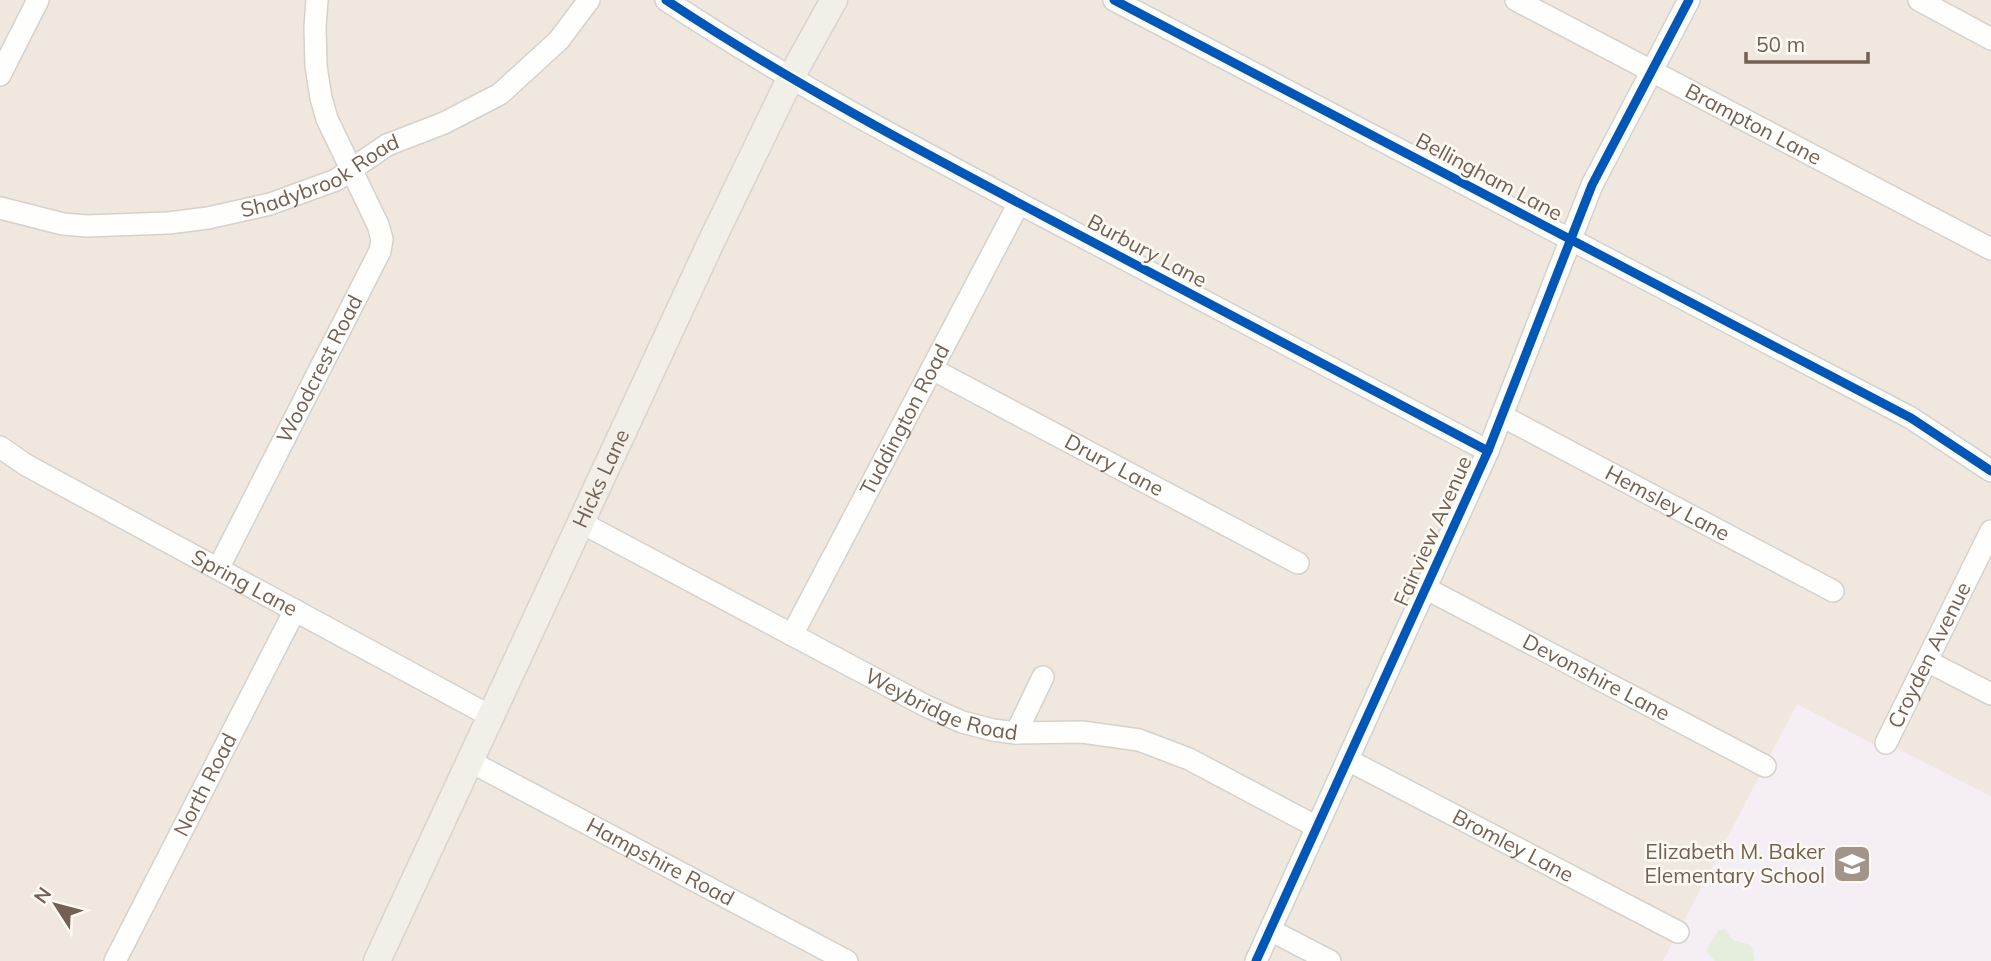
<svg xmlns="http://www.w3.org/2000/svg" width="1991" height="961" font-family="Mulish,sans-serif">
<rect width="100%" height="100%" fill="#f8f5f0"/>
<rect fill="#f0e8df" x="0" y="0" width="1991" height="961"/>
<polygon fill="#f5eef4" points="1797,704 1882,749 1886,743 1991,796 1991,961 1663,961"/>
<polygon fill="#e5eddd" points="1725,929 1733,940 1751,945 1755,958 1753,961 1715,961 1706,951 1718,931"/>
<g fill="none" stroke-linecap="round" stroke-linejoin="round">
<defs>
<g id="minor">
<path d="M666,0c128,85 264,156 400,228 141,74 281,149 422,223"/>
<polyline points="1114,0 1911,418 1991,471"/>
<path id="s1" d="M1516,0l475,249"/>
<polyline points="1919,0 1991,39"/>
<polyline points="0,75 38,0"/>
<path id="s2" d="M0,208l63,16 24,2 81,-3 40,-5 62,-14 66,-24 51,-35 57,-22 56,-29 59,-54 30,-40"/>
<path id="s3" d="M932,369l366,194"/>
<path id="s4" d="M1502,416l331,175"/>
<path id="s5" d="M0,447l26,18 466,252"/>
<path id="s6" d="M582,523l344,183 36,16 31,8 23,3 66,-1 57,8 50,19 128,68"/>
<path id="s7" d="M219,567l161,-316 2,-12 -4,-14 -51,-106 -6,-21 -5,-32 -1,-39 2,-27"/>
<path id="s8" d="M1427,589l338,177"/>
<path id="s9" d="M792,635l227,-432"/>
<polyline points="1927,661 1991,694"/>
<polyline points="1016,733 1043,677"/>
<path id="s10" d="M1886,743l105,-212"/>
<path id="s11" d="M1348,760l330,172"/>
<path id="s12" d="M471,762l376,199"/>
<polyline points="1270,930 1330,961"/>
<path id="s13" d="M115,961l180,-351"/>
<polyline points="1256,961 1488,451 1592,185 1689,0"/>
</g>
<g id="major">
<path id="s14" d="M377,961l336,-723 77,-159 44,-79"/>
</g>
</defs>
<use href="#minor" stroke="#d5d1cb" stroke-width="24"/>
<use href="#major" stroke="#d9d2cd" stroke-width="29"/>
<use href="#minor" stroke="#fefefd" stroke-width="21"/>
<use href="#major" stroke="#f2efe8" stroke-width="26"/>
<defs>
<g id="cycleway">
<path d="M666,0c128,85 264,156 400,228 141,74 281,149 422,223"/>
<polyline points="1114,0 1911,418 1991,471"/>
<polyline points="1256,961 1488,451 1592,185 1689,0"/>
</g>
</defs>
<use href="#cycleway" stroke="#fdfaf4" stroke-width="13"/>
<use href="#cycleway" stroke="#0057b8" stroke-width="9"/>
</g>
<defs>
<symbol id="school-square" viewBox="-11 -11 22 22"><rect x="-9" y="-9" width="18" height="18" rx="4" fill="#a29489" stroke="#fdfaf4"/><path d="M0-5L7-2L0 1L-7-2ZM-4 1L0 2.5L4 1V4Q0 6-4 4Z" fill="#fff"/></symbol>
</defs>
<g fill-rule="evenodd">
<use href="#school-square" x="1830" y="842" width="44" height="44"/>
</g>
<g text-anchor="middle" stroke-width="5" stroke-linejoin="round" paint-order="stroke">
<g font-size="21" fill="#746052" stroke="#fdfaf4">
<text dy="7" stroke="none"><textPath href="#s1" startOffset="268">Brampton Lane</textPath></text>
<text dy="7" stroke="none"><textPath href="#s2" startOffset="331">Shadybrook Road</textPath></text>
<text transform="translate(1489 177) rotate(28)" y="7">Bellingham Lane</text>
<text transform="translate(1147 251) rotate(28)" y="7">Burbury Lane</text>
<text dy="7" stroke="none"><textPath href="#s7" startOffset="222">Woodcrest Road</textPath></text>
<text dy="7" stroke="none"><textPath href="#s9" startOffset="243">Tuddington Road</textPath></text>
<text dy="7" stroke="none"><textPath href="#s3" startOffset="206">Drury Lane</textPath></text>
<text dy="7" stroke="none"><textPath href="#s14" startOffset="532">Hicks Lane</textPath></text>
<text dy="7" stroke="none"><textPath href="#s4" startOffset="187">Hemsley Lane</textPath></text>
<text transform="translate(1433 531) rotate(-66)" y="7">Fairview Avenue</text>
<text dy="7" stroke="none"><textPath href="#s5" startOffset="280">Spring Lane</textPath></text>
<text dy="7" stroke="none"><textPath href="#s10" startOffset="98">Croyden Avenue</textPath></text>
<text dy="7" stroke="none"><textPath href="#s8" startOffset="191">Devonshire Lane</textPath></text>
<text dy="7" stroke="none"><textPath href="#s6" startOffset="404">Weybridge Road</textPath></text>
<text dy="7" stroke="none"><textPath href="#s13" startOffset="198">North Road</textPath></text>
<text dy="7" stroke="none"><textPath href="#s11" startOffset="186">Bromley Lane</textPath></text>
<text dy="7" stroke="none"><textPath href="#s12" startOffset="214">Hampshire Road</textPath></text>
</g>
<g font-size="21" fill="#746052" stroke="#fdfaf4" text-anchor="end">
<text x="1825" y="859">Elizabeth M. Baker<tspan x="1825" dy="24">Elementary School</tspan></text>
</g>
</g>
<g transform="translate(56 905) rotate(306)" stroke="#fdfaf4" stroke-width="5" paint-order="stroke">
<path d="M0-5L12 26L0 18L-12 26Z" fill="#746052"/>
<text y="-10" font-size="19" font-weight="bold" text-anchor="middle" fill="#746052">N</text>
</g>
<path d="M1746 52v10h122v-10" fill="none" stroke="#746052" stroke-width="3.5"/>
<text x="1756" y="52" font-size="21" fill="#746052" stroke="#fdfaf4" stroke-width="5" paint-order="stroke">50 m</text>
</svg>
